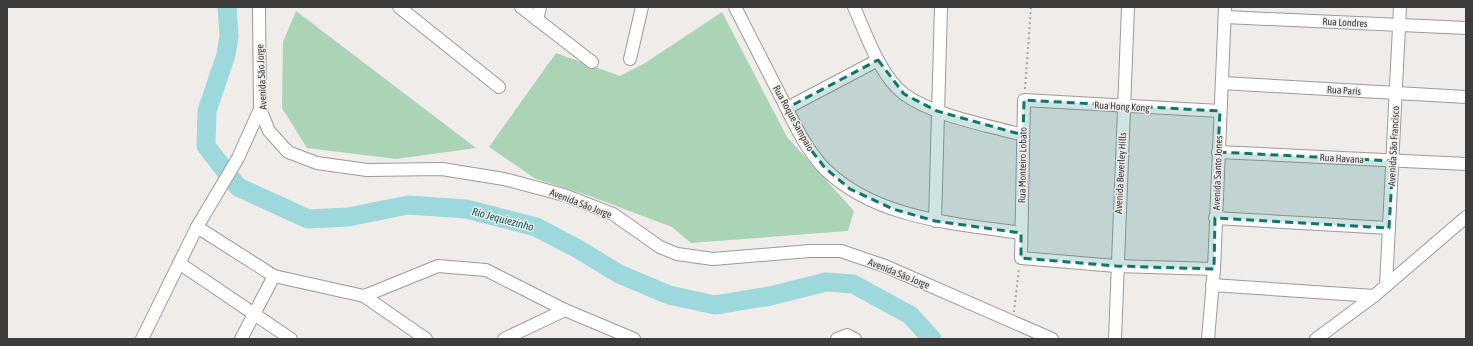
<svg xmlns="http://www.w3.org/2000/svg" width="1473" height="346" font-family="'Asap Condensed',sans-serif">
<rect width="100%" height="100%" fill="#efecea"/>
<g fill="#abd4b7">
<polygon points="296,11 476,148 396,159 307,148 282,108 283,42"/>
<polygon points="722,12 787,137 854,211 848,231 691,243 672,227 587,195 536,179 489,147 556,53 620,76 645,63"/>
</g>
<g fill="none" stroke-linecap="round" stroke-linejoin="round">
<polyline stroke="#9dd8dc" stroke-width="19" points="227,7 229,36 226,55 207,111 206,146 238,187 308,219 348,217 408,205 466,209 536,227 578,249 619,274 669,295 715,305 770,296 826,282 853,284 910,315 932,339"/>
<defs>
<g id="minor">
<polyline points="259,7 260,109 269,131 288,152 317,163 367,170 442,169 504,179 564,195 613,214 660,247 677,254 713,259 810,251 841,251 885,266 1052,339"/>
<polyline points="399,7 499,87"/>
<polyline points="521,7 592,62"/>
<path d="M735,7c16,31 31,61 47,92 12,24 24,51 43,70 51,50 129,54 196,64"/>
<path d="M854,7c12,27 26,69 50,87 30,22 83,31 119,41"/>
<polyline points="1225,17 1466,28"/>
<polyline points="537,20 540,7"/>
<polyline points="630,59 642,7"/>
<polyline points="1222,83 1466,97"/>
<polyline points="787,108 878,60"/>
<polyline points="1218,152 1466,164"/>
<polyline points="1215,218 1389,228"/>
<polyline points="935,221 941,7"/>
<polyline points="197,227 274,276 364,296 438,266 486,270 565,310 634,339"/>
<polyline points="179,263 291,339"/>
<polyline points="1214,269 1116,266 1021,258 1024,100 1220,111"/>
<polyline points="1212,285 1374,296"/>
<polyline points="1386,286 1400,7"/>
<polyline points="364,296 426,339"/>
<polyline points="142,339 197,227 238,158 260,109"/>
<polyline points="241,339 274,276"/>
<polyline points="504,339 565,310"/>
<polyline points="837,339 847,335 855,339"/>
<polyline points="1115,339 1128,7"/>
<polyline points="1208,339 1214,269 1225,7"/>
<polyline points="1316,339 1374,296 1466,217"/>
</g>
</defs>
<use href="#minor" stroke="#9d9a98" stroke-width="14"/>
<g stroke="#a8a6a5" stroke-width="2" stroke-dasharray="2 3" stroke-linecap="butt">
<polyline points="1025,89 1031,7"/>
<polyline points="1014,312 1019,268"/>
</g>
<use href="#minor" stroke="#fff" stroke-width="12"/>
</g>
<path fill="#0f766e" fill-opacity="0.2" stroke="#0f766e" stroke-width="3" stroke-dasharray="8 5" stroke-linejoin="round" d="M878,60l26,34 33,17 86,24 1,-35 196,11 -2,41 175,9 -4,67 -174,-10 -1,51 -98,-3 -95,-8v-25l-86,-12 -42,-12 -43,-20 -25,-21 -20,-26 -18,-34z"/>
<g text-anchor="middle" stroke-width="3" stroke-linejoin="round" paint-order="stroke">
<g font-size="10" fill="#3d3c3b" stroke="#efecea">
<text transform="translate(1345 22) rotate(3)" y="4">Rua Londres</text>
<text transform="translate(261 77) rotate(-93)" y="4">Avenida São Jorge</text>
<text transform="translate(1344 90) rotate(3)" y="4">Rua Paris</text>
<text transform="translate(1122 106) rotate(3)" y="4">Rua Hong Kong</text>
<text transform="translate(794 118) rotate(61)" y="4">Rua Roque Sampaio</text>
<text transform="translate(1393 146) rotate(-87)" y="4">Avenida São Francisco</text>
<text transform="translate(1342 158) rotate(3)" y="4">Rua Havana</text>
<text transform="translate(1022 165) rotate(-89)" y="4">Rua Monteiro Lobato</text>
<text transform="translate(1120 173) rotate(-87)" y="4">Avenida Beverley Hills</text>
<text transform="translate(1217 173) rotate(-88)" y="4">Avenida Santo Jones</text>
<text transform="translate(581 203) rotate(21)" y="4">Avenida São Jorge</text>
<text transform="translate(899 273) rotate(22)" y="4">Avenida São Jorge</text>
</g>
<g font-size="11" font-style="italic" fill="#0b5f63" stroke="#efecea">
<text transform="translate(503 219) rotate(15)" y="4">Rio Jequiezinho</text>
</g>
</g>
<rect width="1473" height="346" fill="none" stroke="#3d3c3b" stroke-width="16"/>
</svg>
